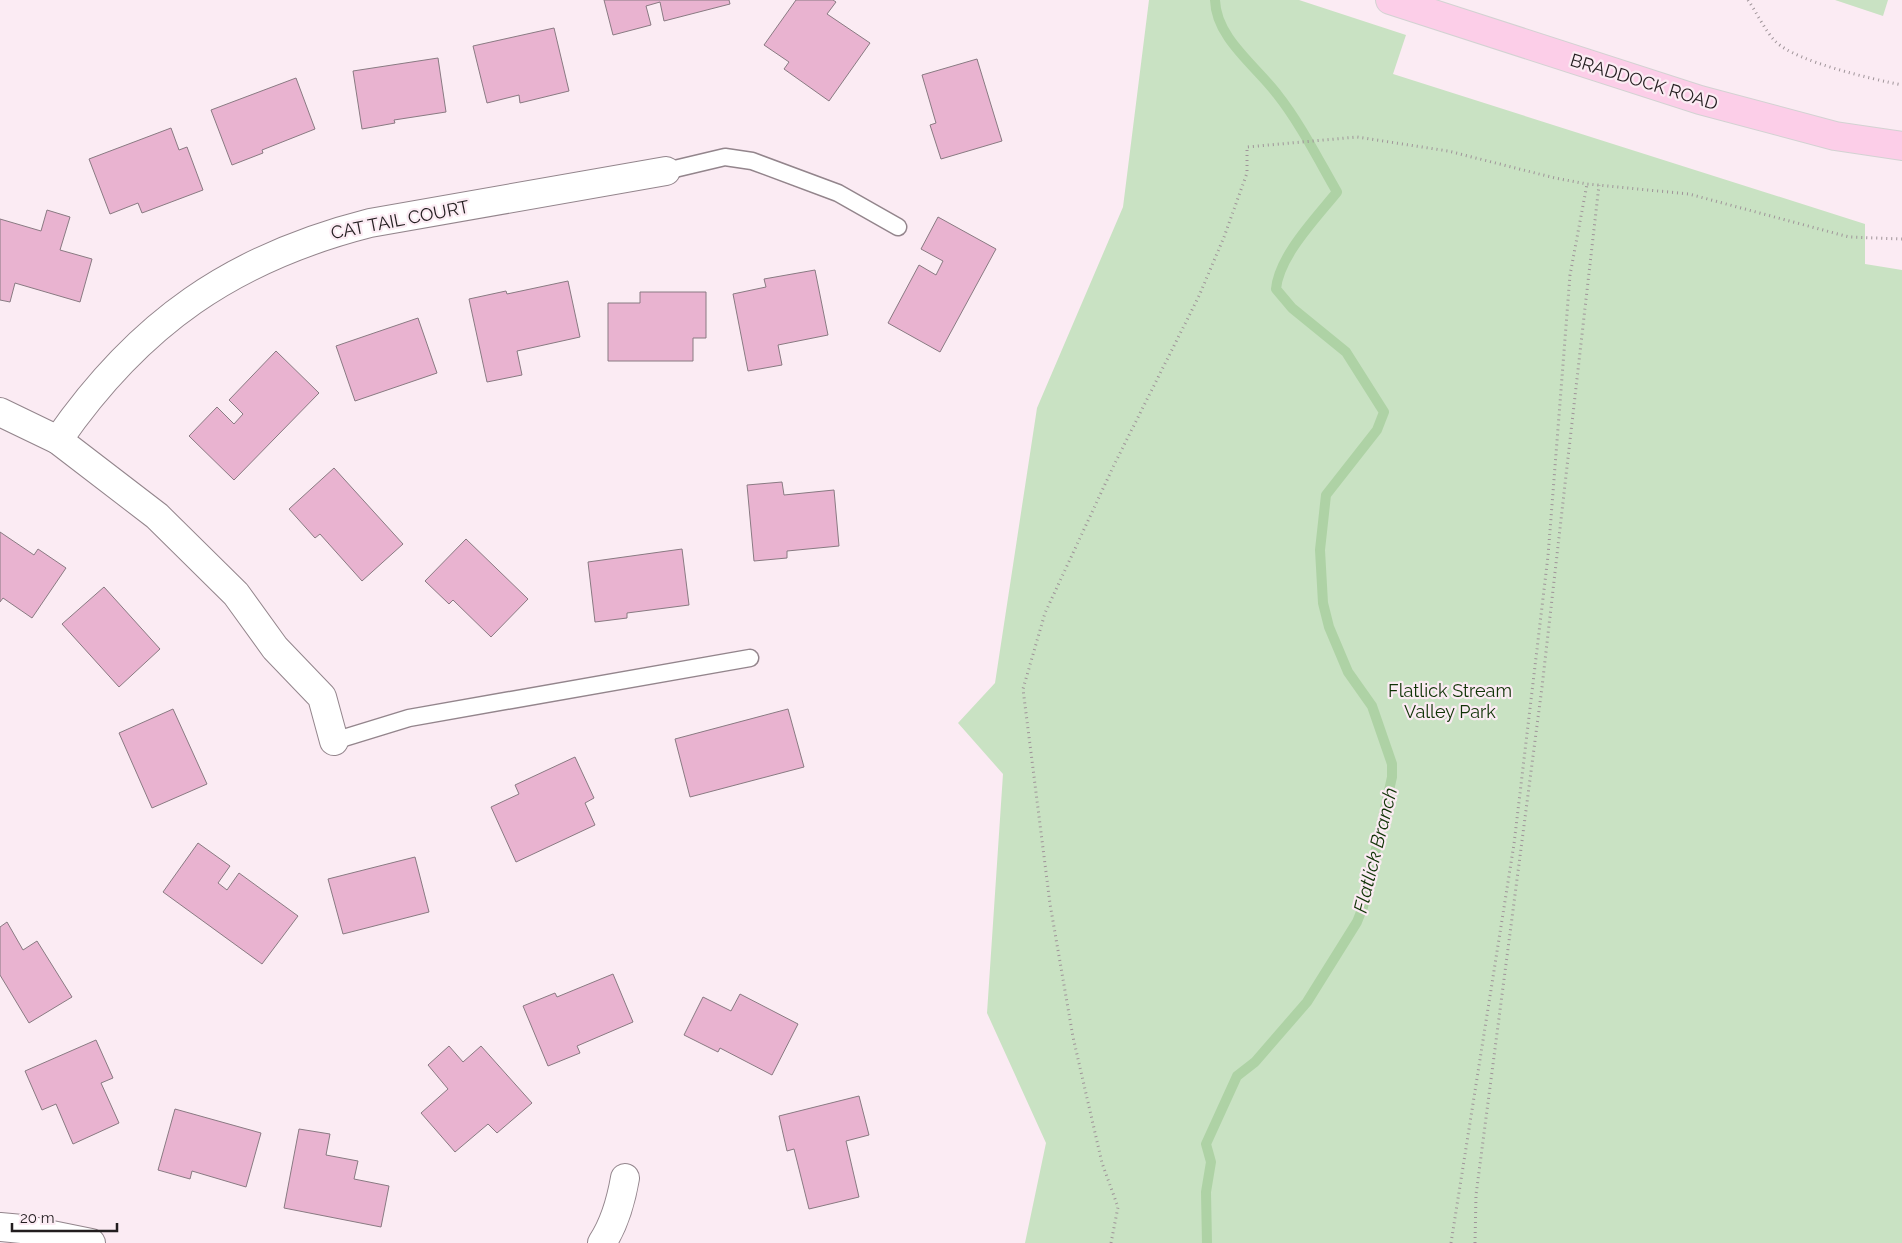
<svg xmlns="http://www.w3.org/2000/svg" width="1902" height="1243" font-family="Raleway,sans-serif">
<rect width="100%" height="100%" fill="#fbebf3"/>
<g fill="#c9e2c3">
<polygon points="1149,0 1299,0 1406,35 1393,74 1865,224 1865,264 1902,270 1902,1243 1025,1243 1046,1143 987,1013 1003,774 958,723 995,683 1037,408 1123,207"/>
<polygon points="1835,0 1888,0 1883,16"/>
</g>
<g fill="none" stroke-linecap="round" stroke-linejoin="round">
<path stroke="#aed2a5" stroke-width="10" d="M1207,1243l-1,-51 5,-30 -5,-18 31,-68 18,-14 52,-60 50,-80 6,-15 29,-130v-13l-20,-58 -24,-34 -19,-45 -6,-24 -3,-53 6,-55 51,-65 7,-18 -38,-60 -54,-44 -16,-19c3,-33 40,-71 61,-97 -19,-33 -37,-69 -60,-98 -21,-28 -61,-56 -62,-94"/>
</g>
<g fill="#e9b3d0" stroke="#897a82">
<polygon points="604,0 729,0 730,4 664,21 660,2 646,6 651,25 613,35"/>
<polygon points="796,0 833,0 836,2 827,14 870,43 829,101 784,69 789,62 764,45"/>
<polygon points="554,28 569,91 520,103 519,95 487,103 473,46"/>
<polygon points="438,58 446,112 394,120 395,123 362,129 353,71"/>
<polygon points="977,59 1002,141 941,159 930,125 936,123 922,75"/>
<polygon points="296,78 315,129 262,150 263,153 232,165 211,110"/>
<polygon points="171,128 179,150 187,147 203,190 142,213 138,203 110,214 89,159"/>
<polygon points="47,210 70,217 60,250 92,259 80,302 15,283 10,302 0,300 0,219 41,231"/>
<polygon points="938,217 996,249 940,352 888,323 919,265 936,275 943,261 921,249"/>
<polygon points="815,270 828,335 778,345 782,365 748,371 733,294 766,287 764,279"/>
<polygon points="568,281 580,337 517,351 522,375 487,382 469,299 506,291 507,294"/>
<polygon points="640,292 706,292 706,338 693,338 693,361 608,361 608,303 640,303"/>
<polygon points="418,318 437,373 355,401 336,346"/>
<polygon points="276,351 319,393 234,480 189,436 217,407 234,424 243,414 229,400"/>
<polygon points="334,468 403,544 362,581 320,534 315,538 289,509"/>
<polygon points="782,482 784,495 834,490 839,546 787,551 787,558 754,561 747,485"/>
<polygon points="0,532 34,555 38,549 66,568 32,618 3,598 0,602"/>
<polygon points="466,539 528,599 491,637 453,600 449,604 425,581"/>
<polygon points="682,549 689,605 627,613 627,618 595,622 588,562"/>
<polygon points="104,587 160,649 119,687 62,624"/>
<polygon points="173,709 207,784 152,808 119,733"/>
<polygon points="788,709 804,767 690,797 675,739"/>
<polygon points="575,757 594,798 585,803 595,825 516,862 491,807 519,794 515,785"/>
<polygon points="198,843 230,866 218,883 227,890 239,873 298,916 262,964 163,892"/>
<polygon points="415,857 429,912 343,934 328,879"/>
<polygon points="7,922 23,950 37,941 72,997 29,1023 0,975 0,927"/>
<polygon points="613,974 633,1022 577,1046 580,1053 548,1066 523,1006 555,993 557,997"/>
<polygon points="740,994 798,1024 772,1075 720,1048 718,1052 684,1035 703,997 731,1011"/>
<polygon points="96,1040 113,1078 101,1083 119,1123 73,1144 56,1104 42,1110 25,1071"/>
<polygon points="449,1046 463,1062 481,1046 532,1103 497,1133 488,1124 455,1152 421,1113 448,1089 428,1065"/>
<polygon points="859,1096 869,1135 846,1141 859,1197 809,1209 794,1149 787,1151 779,1116"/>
<polygon points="175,1109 261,1133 246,1187 192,1171 190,1179 158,1170"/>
<polygon points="299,1129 330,1134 326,1155 358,1161 354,1179 389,1186 381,1227 284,1208"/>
</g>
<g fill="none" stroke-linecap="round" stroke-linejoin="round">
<defs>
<g id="service">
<polyline points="666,171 725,157 752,161 838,193 898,227"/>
<polyline points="334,741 409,718 750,658"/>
</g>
<g id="minor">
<polyline points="0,412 58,440 157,516 236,594 275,648 322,697 334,741"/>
<path d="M58,440c81,-117 174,-182 312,-217l296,-52"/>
<polyline points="0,1227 22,1229 91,1243"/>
<path d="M602,1243c13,-20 19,-42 23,-65"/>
</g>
<polyline id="primary" points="1390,0 1700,100 1835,136 1902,146"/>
</defs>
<use href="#service" stroke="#93858c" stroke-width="19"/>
<use href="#minor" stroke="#93858c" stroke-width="30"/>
<use href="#primary" stroke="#d3d2d2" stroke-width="30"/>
<g stroke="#9f9499" stroke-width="3" stroke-dasharray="1 4" stroke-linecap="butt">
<path d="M1748,0c9,13 17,31 28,42 21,20 96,37 126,43"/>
<polyline points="1111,1243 1118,1207 1102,1163 1073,1037 1050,904 1023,689 1045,613 1114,465 1199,296 1224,237 1247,173 1247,147 1357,137 1448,151 1555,178 1587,184 1689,194 1849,237 1902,239"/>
<polyline points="1451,1243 1514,844 1548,556 1570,275 1587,184"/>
<polyline points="1475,1243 1476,1195 1542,687 1599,185"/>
</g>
<use href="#service" stroke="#fff" stroke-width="16"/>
<use href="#minor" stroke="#fff" stroke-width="28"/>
<use href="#primary" stroke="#fccee8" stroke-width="28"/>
</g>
<g text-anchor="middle" stroke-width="4.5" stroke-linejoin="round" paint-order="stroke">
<g font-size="18" fill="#221d1f" stroke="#fbebf3">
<text transform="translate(1644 82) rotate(17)" y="6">BRADDOCK ROAD</text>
<text transform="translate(400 220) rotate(-11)" y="6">CAT TAIL COURT</text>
</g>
<g font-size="18" fill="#103306" stroke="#fbebf3">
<text x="1450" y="697">Flatlick Stream<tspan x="1450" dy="21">Valley Park</tspan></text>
</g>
<g font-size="19" font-style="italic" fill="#103306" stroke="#fbebf3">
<text transform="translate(1375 850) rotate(-76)" y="7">Flatlick Branch</text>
</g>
</g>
<path d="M12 1223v8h105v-8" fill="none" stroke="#221d1f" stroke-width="2.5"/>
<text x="20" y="1223" font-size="15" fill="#221d1f" stroke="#fbebf3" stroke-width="4" paint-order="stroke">20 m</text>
</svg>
